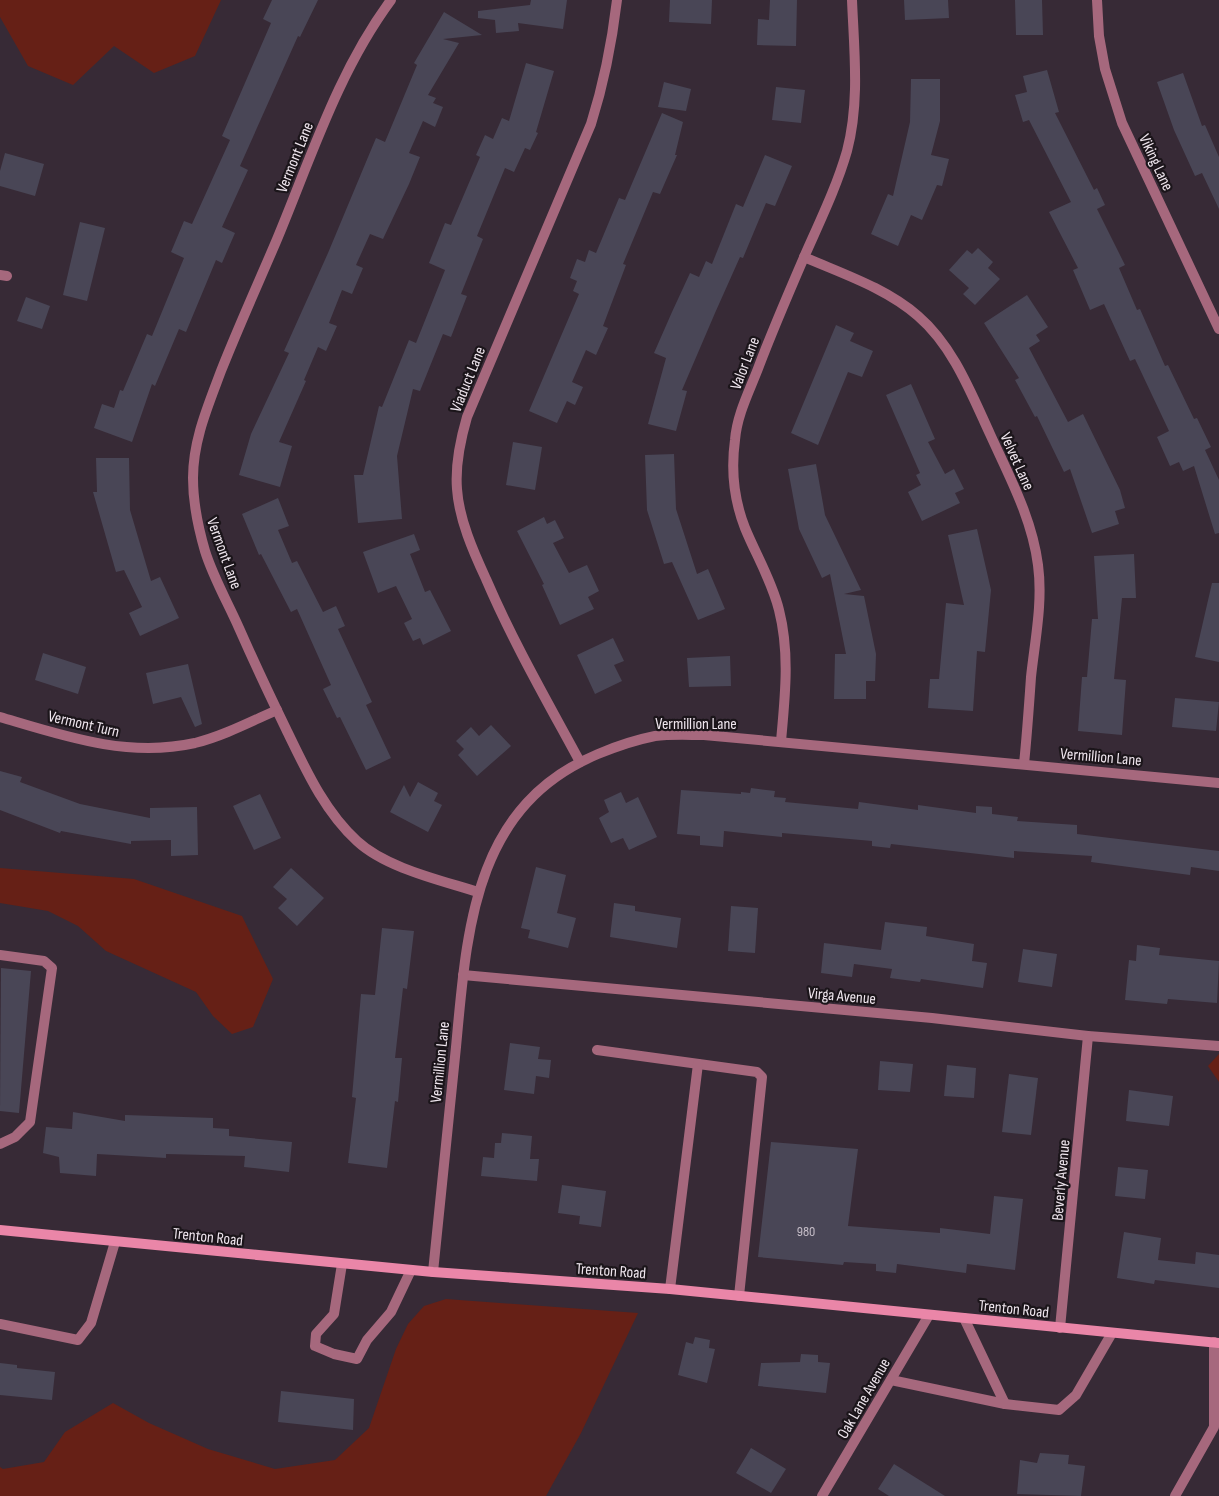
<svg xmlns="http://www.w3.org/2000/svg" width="1219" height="1496" font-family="'Sofia Sans Condensed',sans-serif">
<rect width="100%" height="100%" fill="#372a36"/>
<g fill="#662016">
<polygon points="0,0 221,0 195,56 154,73 114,46 73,85 28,66 0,17"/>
<polygon points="0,868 134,879 242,916 273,979 253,1027 232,1034 213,1016 196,992 106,951 78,926 48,911 0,903"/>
<polygon points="1219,1054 1219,1082 1208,1066"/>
<polygon points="446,1299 638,1313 581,1433 546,1496 0,1496 0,1467 3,1469 44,1462 65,1432 113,1403 149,1423 208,1449 275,1469 335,1460 369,1428 396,1349 408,1324 424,1306"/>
</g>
<g fill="#494656">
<polygon points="272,0 318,0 300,37 298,36 240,166 248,170 222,227 235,233 222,263 216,260 186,332 179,329 155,386 152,384 132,442 94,428 102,404 114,408 120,390 123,391 147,334 152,336 184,258 171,252 184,221 192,224 230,140 222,136 271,23 263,19"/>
<polygon points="531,0 567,0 563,29 518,23 519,31 496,33 495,20 478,18 478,11 530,5"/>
<polygon points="670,0 712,0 711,24 669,22"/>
<polygon points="770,0 797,0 796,46 757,45 758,19 769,20"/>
<polygon points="904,0 948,0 949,18 905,20"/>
<polygon points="1015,0 1042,0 1043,35 1016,35"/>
<polygon points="444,12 482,35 443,39 459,43 428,95 436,98 433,103 443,107 435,127 423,121 409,153 420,157 409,184 383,239 370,234 356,265 363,268 352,294 342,290 329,323 337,326 326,351 318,347 304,380 306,381 279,442 292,446 280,487 239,475 251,434 289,353 284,351 328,253 376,138 385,142 417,65 414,63"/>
<polygon points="526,63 554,71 536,132 538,133 530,150 525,148 514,172 505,168 477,236 483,239 461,294 467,296 451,337 443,334 420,391 413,389 397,456 402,519 358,523 354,475 363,475 379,406 382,407 409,340 416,343 445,270 429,263 445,223 451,225 480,157 476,155 485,135 493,139 502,118 509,121"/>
<polygon points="1047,70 1059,112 1055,113 1094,190 1097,188 1105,205 1097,209 1125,265 1119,268 1137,310 1140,309 1165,366 1168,365 1194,419 1197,418 1211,447 1205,450 1219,480 1219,533 1215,534 1194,466 1183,471 1179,462 1170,466 1157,437 1169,431 1135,359 1130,361 1104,304 1090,310 1073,270 1078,268 1049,212 1071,202 1029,120 1023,122 1015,95 1027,92 1023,76"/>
<polygon points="1183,73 1202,126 1205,125 1219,157 1219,209 1202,173 1195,176 1174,130 1157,82"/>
<polygon points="911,79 940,79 940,121 931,155 949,159 942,186 937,185 922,220 911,215 898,246 871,234 888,194 893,196 910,122"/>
<polygon points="664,82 691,89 686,111 658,107"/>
<polygon points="776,87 805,90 801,123 772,120"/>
<polygon points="662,113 683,122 675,155 677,155 660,194 653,192 623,264 626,265 603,326 608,328 596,355 586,350 572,382 583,387 575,405 567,401 557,423 529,411 579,294 573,291 577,281 570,278 577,259 585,262 589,250 596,253 619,198 625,200"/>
<polygon points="5,153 44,164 35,196 0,186 0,171"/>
<polygon points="765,155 792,166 775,206 766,203 743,258 740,257 715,313 682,390 687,391 676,431 648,424 666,358 654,353 672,312 690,273 699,277 706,261 712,264 736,204 743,207"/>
<polygon points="80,222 105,228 87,301 63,295"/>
<polygon points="978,248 993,262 988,268 1000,279 975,305 963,294 969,288 949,270 967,250 972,254"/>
<polygon points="1027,295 1048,327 1036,335 1040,341 1029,348 1068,422 1083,414 1120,490 1125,508 1115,511 1119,524 1092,533 1070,469 1064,472 1037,416 1035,417 1015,380 1019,378 984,323"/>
<polygon points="26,297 50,306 42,329 17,321"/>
<polygon points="836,325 854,333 850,341 873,351 862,377 848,372 818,445 791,433"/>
<polygon points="911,384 935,439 928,442 945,474 954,469 964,489 955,493 960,503 922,521 908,492 921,485 916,475 920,473 886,395"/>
<polygon points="513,442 542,447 535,490 506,485"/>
<polygon points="674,454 676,509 697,574 708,569 725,609 698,620 672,562 664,564 647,510 645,455"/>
<polygon points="96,458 129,458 130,510 151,581 160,577 179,618 140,636 129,613 142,607 124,570 116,572 93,492 97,492"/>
<polygon points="816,464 825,515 861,590 844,594 864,596 876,654 875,681 866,681 866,699 834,699 835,654 846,654 830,574 822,578 799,529 788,469"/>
<polygon points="278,498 289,526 278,530 292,563 297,561 323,612 336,606 345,626 338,629 372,702 366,705 391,758 366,770 340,717 337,718 323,689 331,685 297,609 291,612 261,554 259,555 242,514"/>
<polygon points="544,517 547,524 555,520 564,538 553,543 569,573 587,565 599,591 588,597 594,609 560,625 542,585 544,584 517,531"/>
<polygon points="977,529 991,590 985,652 977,651 973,711 928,708 930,679 939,679 946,603 964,605 948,535"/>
<polygon points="414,534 420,550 410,554 425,592 430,590 451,631 423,645 420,638 413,641 404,623 412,619 396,586 378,593 363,552"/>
<polygon points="1134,554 1136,598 1122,598 1114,679 1126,680 1122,735 1078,731 1082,677 1087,677 1092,619 1098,619 1094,556"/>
<polygon points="1212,583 1219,583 1219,662 1195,657"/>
<polygon points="613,638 624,661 614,665 622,681 595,694 577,655"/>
<polygon points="43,653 86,667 78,694 35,680"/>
<polygon points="730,656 731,686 689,687 687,658"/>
<polygon points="188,664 202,724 195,727 181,697 153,704 146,673"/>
<polygon points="1175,698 1219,702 1216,731 1172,727"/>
<polygon points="491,725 511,746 477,776 458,755 464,749 456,741 471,727 479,736"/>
<polygon points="0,771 22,777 20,782 80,804 150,818 150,808 197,807 198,855 171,856 171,840 131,841 131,844 61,831 60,833 0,810"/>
<polygon points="418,782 438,793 434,801 442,805 428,832 390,812 404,785 410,797"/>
<polygon points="751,788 775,791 774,797 786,798 785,802 858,809 859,802 918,810 918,805 976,813 976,806 992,807 992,814 1018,817 1017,821 1077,825 1077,834 1219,851 1219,871 1191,867 1190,875 1091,862 1092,856 1014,851 1014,858 891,844 890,848 872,846 872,841 782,833 782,837 724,831 723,847 700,845 700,836 677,834 681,790 741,794 741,792 750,793"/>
<polygon points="621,792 626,803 638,797 657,837 629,850 623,838 611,843 599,818 609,812 604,800"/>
<polygon points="260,794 281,838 254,850 233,806"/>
<polygon points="536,867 566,875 557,913 576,918 568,948 528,938 530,930 521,928"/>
<polygon points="291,868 324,898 297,926 278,908 287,899 273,887"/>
<polygon points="614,903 635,906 635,911 681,918 677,948 610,937"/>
<polygon points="731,906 758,908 755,953 728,951"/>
<polygon points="885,922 927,927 926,936 974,944 972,961 987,963 983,988 921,979 920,982 890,978 892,969 854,964 852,977 821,973 824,943 881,950"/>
<polygon points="382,928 414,931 407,989 403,988 395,1058 402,1058 398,1102 395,1101 387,1168 348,1163 356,1098 352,1097 361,994 375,995"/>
<polygon points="1137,945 1160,948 1159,955 1219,961 1217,1003 1168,999 1167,1004 1125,1000 1129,960 1136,961"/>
<polygon points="1023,949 1057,954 1052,987 1018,982"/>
<polygon points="1,968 31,971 19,1113 0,1111"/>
<polygon points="510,1043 540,1047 538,1059 551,1060 549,1078 536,1076 534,1094 504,1090"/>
<polygon points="880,1061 913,1064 910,1092 878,1090"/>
<polygon points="947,1065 976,1068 974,1098 944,1096"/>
<polygon points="1009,1074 1038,1078 1031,1135 1002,1132"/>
<polygon points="1129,1090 1173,1096 1169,1126 1126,1121"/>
<polygon points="73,1112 125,1121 125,1115 213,1118 213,1128 229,1129 229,1136 292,1142 289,1172 244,1167 245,1156 166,1154 166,1158 97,1154 96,1176 60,1173 59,1157 43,1153 46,1127 72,1129"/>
<polygon points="502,1133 532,1136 530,1159 539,1159 537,1181 481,1176 483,1157 494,1158 495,1143 501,1143"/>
<polygon points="771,1142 858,1149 848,1226 940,1233 940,1228 990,1234 994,1196 1023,1199 1015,1270 967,1264 966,1273 897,1264 896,1273 876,1271 876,1264 844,1262 843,1265 758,1257"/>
<polygon points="1118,1167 1148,1170 1145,1199 1115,1196"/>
<polygon points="562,1185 606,1191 601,1227 579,1224 580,1216 558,1213"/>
<polygon points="1124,1232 1161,1238 1158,1260 1195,1264 1196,1252 1219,1255 1219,1288 1155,1280 1154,1284 1117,1278"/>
<polygon points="695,1337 710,1340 709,1348 715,1349 707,1383 678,1375 686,1342 693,1344"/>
<polygon points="801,1354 818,1355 818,1362 830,1363 826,1393 758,1386 761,1363 800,1362"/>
<polygon points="0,1363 17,1365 17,1368 55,1372 52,1400 0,1395"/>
<polygon points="281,1391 354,1399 353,1430 278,1422"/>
<polygon points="751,1448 786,1469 771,1493 736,1473"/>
<polygon points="1040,1453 1069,1455 1068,1464 1085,1466 1081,1496 1017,1494 1020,1460 1037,1463"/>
<polygon points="894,1464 945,1496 889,1496 878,1489"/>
</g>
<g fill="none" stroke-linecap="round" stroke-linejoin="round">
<g stroke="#a6687d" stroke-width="10">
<polyline points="0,955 44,961 52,968 30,1122 15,1137 0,1144"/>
<polyline points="597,1050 757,1072 762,1077 739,1296"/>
<polyline points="342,1264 334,1314 316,1334 315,1346 334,1354 357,1359 367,1340 391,1312 411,1270"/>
<polyline points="670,1289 698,1064"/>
<polyline points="964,1318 1005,1404"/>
<polyline points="0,1324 78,1340 91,1323 115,1242"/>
<polyline points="891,1380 1005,1404 1059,1410 1076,1395 1112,1333"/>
<polyline points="1175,1496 1214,1427 1214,1342"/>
</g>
<g stroke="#a6687d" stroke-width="10">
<path d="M391,0c-54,73 -81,161 -116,244 -18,42 -37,84 -54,127 -13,35 -28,69 -28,107 0,25 5,49 12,73 8,26 23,52 34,77 15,34 31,68 47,101 19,39 38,82 71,112 29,27 83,39 121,51"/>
<polyline points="1097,0 1099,36 1105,69 1122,123 1219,329"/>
<path d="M804,257c39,17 82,31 114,59 35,30 53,77 72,118 19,42 42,84 48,131 5,37 -3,75 -7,112 -2,29 -4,58 -7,87"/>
<polyline points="0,275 7,276"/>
<path d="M0,717c64,19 127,41 195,26 28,-7 55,-21 82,-33"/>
<path d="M781,741c4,-44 9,-88 -2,-131 -7,-29 -23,-55 -34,-82 -11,-28 -14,-59 -10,-88 2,-26 15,-50 24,-74 14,-37 30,-74 46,-111 15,-34 32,-69 42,-104 13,-49 7,-101 5,-151"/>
<path d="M580,762c-33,-61 -67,-120 -94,-183 -13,-28 -27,-60 -29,-90 -2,-25 3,-48 10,-72l124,-293c13,-41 21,-82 26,-124"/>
<polyline points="463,975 932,1018 1088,1036 1219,1046"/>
<path d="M433,1272c7,-75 15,-150 23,-225 11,-117 17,-241 142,-293 19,-8 37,-14 57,-18 16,-2 33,-1 49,-1l515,48"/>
<polyline points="1060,1328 1088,1036"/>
<polyline points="822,1496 929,1315"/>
</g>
<polyline stroke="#ea86a8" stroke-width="10" points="0,1230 433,1272 670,1289 1219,1343"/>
</g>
<g text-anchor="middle" stroke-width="4.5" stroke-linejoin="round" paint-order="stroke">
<g font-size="14" fill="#c6bec8">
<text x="806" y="1236">980</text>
</g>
<g font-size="16" fill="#efe6ee" stroke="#1b151a">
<text transform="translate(294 157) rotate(-68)" y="6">Vermont Lane</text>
<text transform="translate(1157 162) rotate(65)" y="6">Viking Lane</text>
<text transform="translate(744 363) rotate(-69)" y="6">Valor Lane</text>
<text transform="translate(467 379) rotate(-68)" y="6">Viaduct Lane</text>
<text transform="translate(1018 461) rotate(66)" y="6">Velvet Lane</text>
<text transform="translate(225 553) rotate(70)" y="6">Vermont Lane</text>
<text transform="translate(84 723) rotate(13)" y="6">Vermont Turn</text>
<text x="696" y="729">Vermillion Lane</text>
<text transform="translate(1101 756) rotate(5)" y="6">Vermillion Lane</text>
<text transform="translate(842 995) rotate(5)" y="6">Virga Avenue</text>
<text transform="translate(439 1062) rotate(-84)" y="6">Vermillion Lane</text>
<text transform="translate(1060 1180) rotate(-85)" y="6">Beverly Avenue</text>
<text transform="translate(208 1236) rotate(6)" y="6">Trenton Road</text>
<text transform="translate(611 1270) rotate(4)" y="6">Trenton Road</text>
<text transform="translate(1014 1308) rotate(6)" y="6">Trenton Road</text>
<text transform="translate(863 1398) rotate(-60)" y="6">Oak Lane Avenue</text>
</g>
</g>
</svg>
